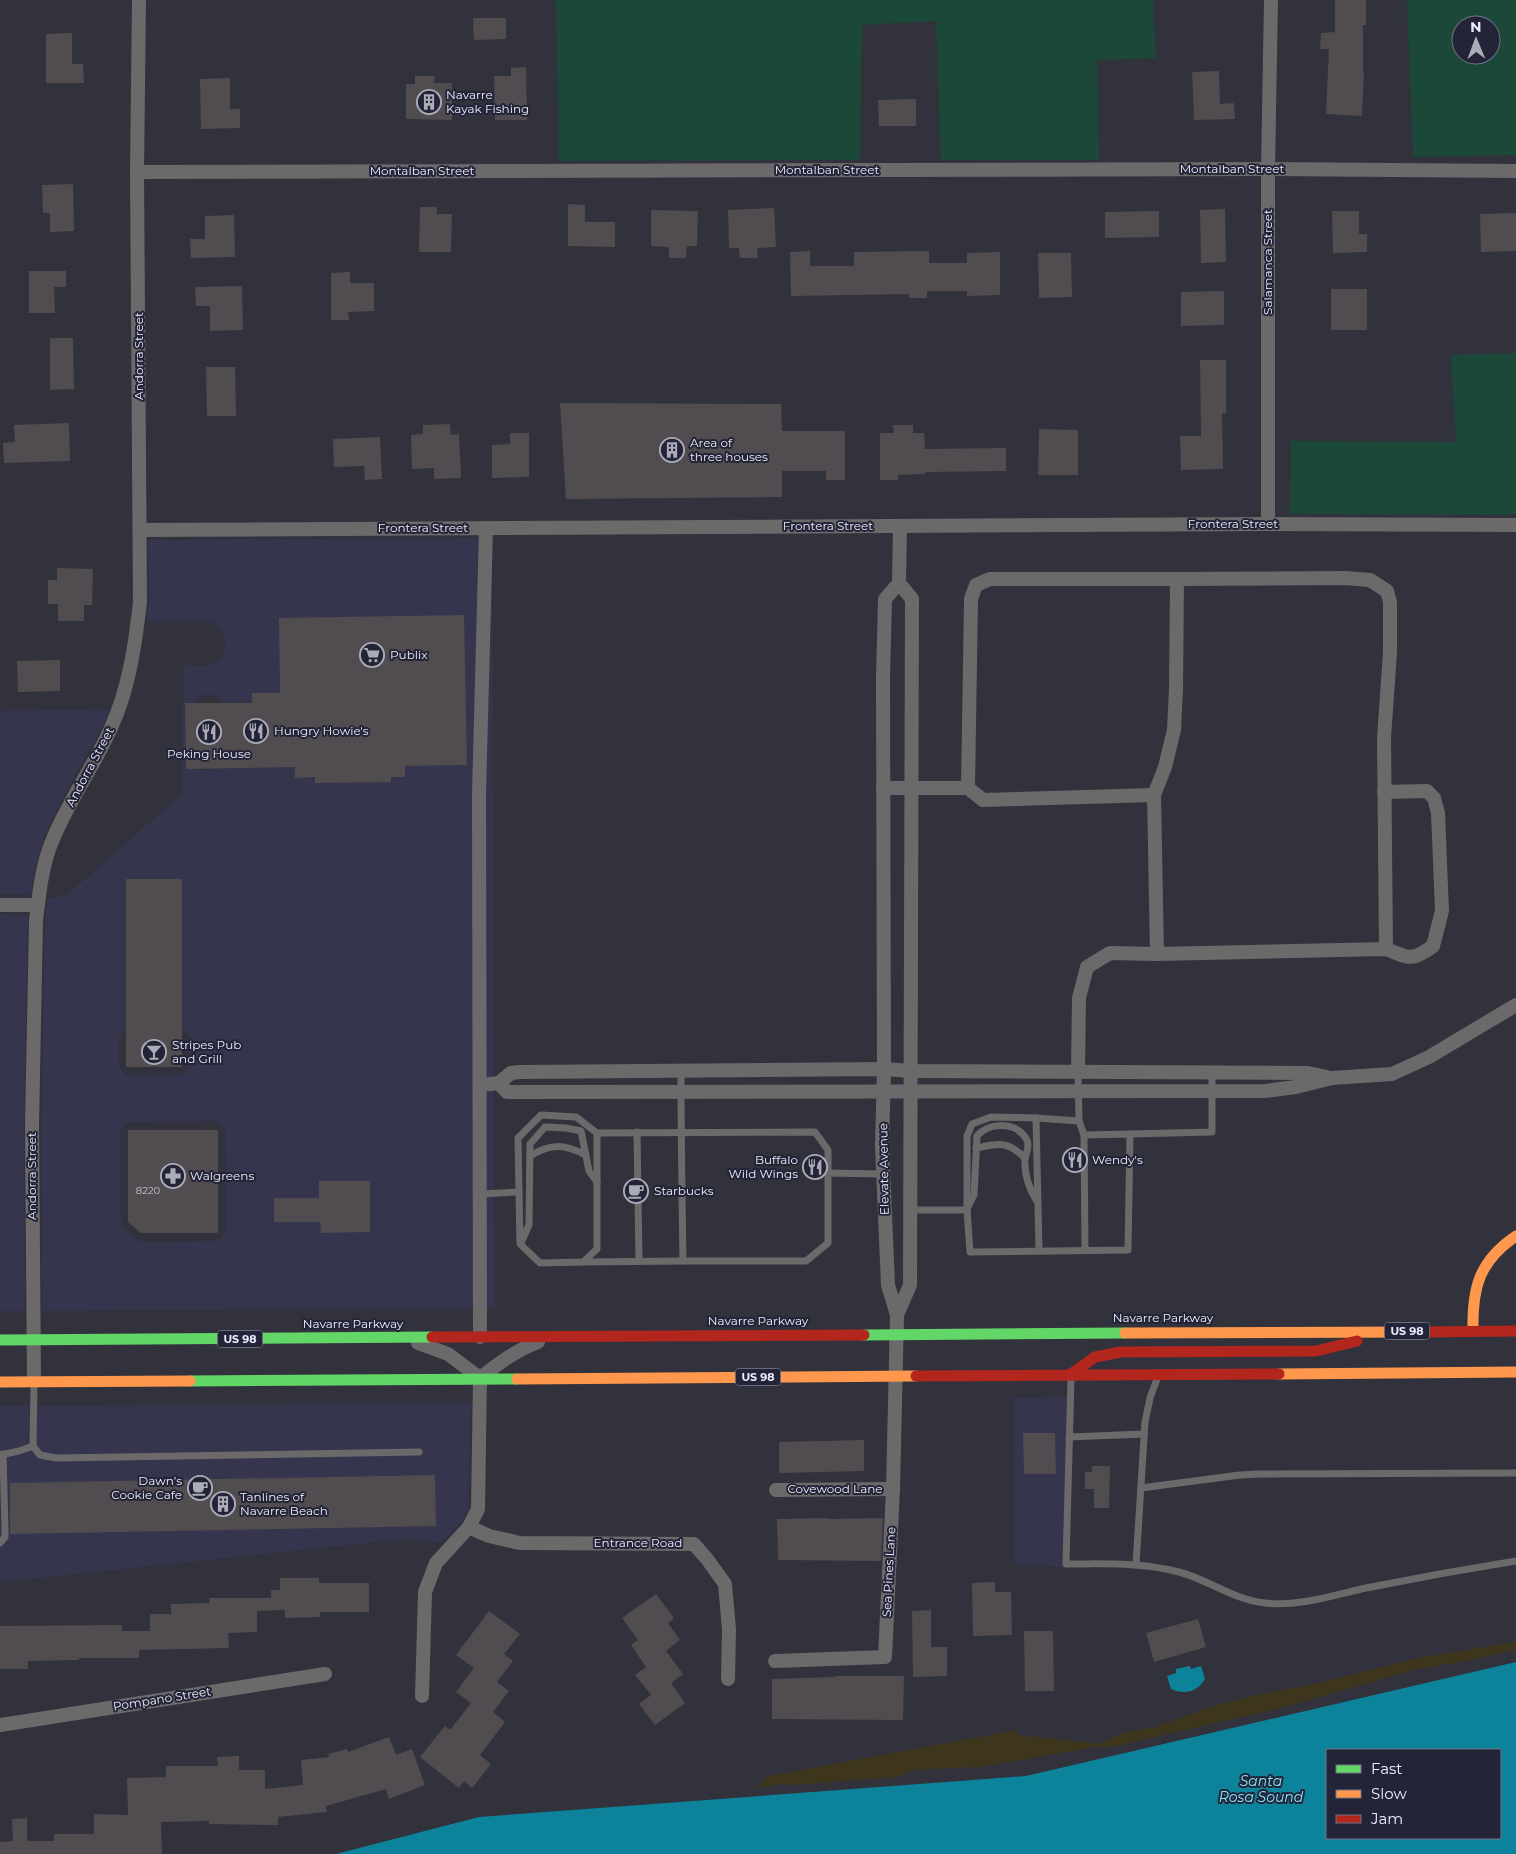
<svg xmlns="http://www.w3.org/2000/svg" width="1516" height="1854" font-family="Montserrat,sans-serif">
<rect width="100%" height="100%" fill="#32323c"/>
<g fill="#35354d" fill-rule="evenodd">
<path d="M492,538l3,770 -453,3 -1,-185 4,-204 3,-23 19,-4 114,-100 3,-130 21,1 17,-7 4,-11 -3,-15 -10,-11 -9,-2 -58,2 3,-19 -1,-63zM201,695h15l8,8 1,58 -8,8 -15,1 -8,-9 -1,-58zM182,1028l8,9v30l-8,8 -55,1 -8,-9v-30l7,-8zM217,1121l8,8 1,103 -8,9 -77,1 -4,-2 -13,-12 -3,-7 -1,-91 8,-8z"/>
<polygon points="109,709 104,724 61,801 44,836 34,873 31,895 0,894 0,711"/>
<polygon points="0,914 28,915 24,1125 25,1311 0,1311"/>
<polygon points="1075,1396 1068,1567 1015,1564 1015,1398"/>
<polygon points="471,1403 468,1509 462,1521 441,1543 405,1539 0,1582 0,1406"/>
</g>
<g fill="#1b4839" fill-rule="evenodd">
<polygon points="556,0 1153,0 1156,58 1097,60 1099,160 941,160 936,21 862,25 860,160 559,161"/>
<path d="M1407,0h109v155l-103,2zM1461,25h30v30h-30z"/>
<polygon points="1516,353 1516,514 1494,515 1290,514 1291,441 1456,442 1451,355"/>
</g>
<polygon fill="#3d361c" points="1516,1642 1516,1650 1467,1661 1417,1669 1285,1707 1111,1747 1095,1747 980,1767 914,1770 900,1777 794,1785 784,1784 743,1789 757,1787 768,1776 1017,1730 1019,1735 1100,1744 1122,1733 1156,1727 1206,1708 1269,1692 1307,1686 1418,1658"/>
<g fill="#0c839a" fill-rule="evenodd">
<path d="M1516,1662v192h-1180l143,-37 547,-41zM1500,1750v88h-173v-88z"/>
<path d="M1190,1666l1,3 10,-3 4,13c-8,13 -20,16 -34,10l-4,-13 9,-3v-4z"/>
</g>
<g fill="#514c4f">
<polygon points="1335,0 1366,0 1366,25 1363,25 1363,71 1364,71 1362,116 1326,114 1329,49 1320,49 1321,33 1335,32"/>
<polygon points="473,18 506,18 506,39 474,40"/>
<polygon points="72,33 72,64 83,64 84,83 46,83 46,34"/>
<polygon points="526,67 527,120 495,120 494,76 511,76 511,68"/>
<polygon points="1219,71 1220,104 1234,103 1235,119 1194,120 1192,72"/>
<polygon points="415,76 435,76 434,83 452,83 452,120 406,119 406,84 415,84"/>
<polygon points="230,78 230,109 240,109 240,128 201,129 200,79"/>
<polygon points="916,99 916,126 879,126 878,100"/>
<polygon points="73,184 74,231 50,232 50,213 43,213 42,185"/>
<polygon points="568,204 585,205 585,222 615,222 615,247 568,246"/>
<polygon points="420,207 437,207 437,214 452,214 451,252 419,252"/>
<polygon points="774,208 776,247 757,248 758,258 740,258 739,248 729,248 728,210"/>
<polygon points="1225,209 1226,262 1201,263 1200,210"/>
<polygon points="651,210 698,211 697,246 687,246 686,258 669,258 669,247 651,246"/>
<polygon points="1159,211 1159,237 1105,238 1105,212"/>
<polygon points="1332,211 1359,211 1359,234 1367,234 1367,252 1333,253"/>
<polygon points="1516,213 1516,251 1481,252 1480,214"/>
<polygon points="234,215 235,257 191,258 190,239 205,239 205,216"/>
<polygon points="810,251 810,266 854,266 854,252 929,251 929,263 967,263 967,253 1000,252 1000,295 967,296 967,291 927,291 927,298 909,298 909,294 791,296 790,252"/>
<polygon points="1038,253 1071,253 1072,297 1039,298"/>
<polygon points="29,271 66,271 66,287 54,287 55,313 29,313"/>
<polygon points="350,272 350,283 374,283 374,311 348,312 349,320 331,320 331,273"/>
<polygon points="242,286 243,330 210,331 210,306 196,306 195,287"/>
<rect x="1331" y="289" width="36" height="41"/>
<polygon points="1224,291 1224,325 1181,326 1181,292"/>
<polygon points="50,338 73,338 74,389 50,390"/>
<polygon points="1200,360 1226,360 1226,413 1222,413 1223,469 1181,470 1180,436 1201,436"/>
<polygon points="206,367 235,367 236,416 207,416"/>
<polygon points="560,403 781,404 782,431 845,431 845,480 826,480 826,471 782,471 782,497 566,499"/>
<polygon points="69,423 70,461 4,463 3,443 15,442 14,425"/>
<polygon points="450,424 451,435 459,434 461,478 434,479 434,468 412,469 411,435 423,434 423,425"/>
<polygon points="893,425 913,425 913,433 924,433 925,449 1006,448 1006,471 925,472 925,474 898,475 898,480 880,480 880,433 894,433"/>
<polygon points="1039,429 1078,430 1078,475 1038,475"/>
<polygon points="510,433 529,433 529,477 492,478 492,445 510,444"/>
<polygon points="380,437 382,479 365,480 364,466 334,467 333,439"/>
<polygon points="57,568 93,569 92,605 84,605 84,621 58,621 58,604 48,604 48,580 57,580"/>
<polygon points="464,615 467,765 405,766 405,777 391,777 391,782 315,783 315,777 295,778 295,767 186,769 185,703 252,703 252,693 280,693 279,618"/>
<polygon points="60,660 60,691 18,692 17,661"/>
<rect x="126" y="879" width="56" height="188"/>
<polygon points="128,1130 218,1130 218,1233 141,1233 128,1222"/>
<polygon points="319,1181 370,1181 370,1232 321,1233 320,1222 274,1222 274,1198 319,1198"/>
<polygon points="1023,1433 1055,1433 1056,1474 1024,1474"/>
<polygon points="864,1440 864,1471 779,1473 779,1442"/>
<polygon points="1092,1466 1110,1466 1109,1508 1094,1508 1094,1489 1085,1489 1085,1472 1092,1472"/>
<polygon points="435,1475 436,1526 10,1534 10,1483"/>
<polygon points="827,1518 827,1519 883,1518 881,1561 778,1560 777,1519"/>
<polygon points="280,1578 319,1578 319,1583 369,1583 369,1612 320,1612 320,1617 285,1618 285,1610 257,1611 257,1632 228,1633 229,1648 139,1650 139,1658 79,1658 79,1660 28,1661 28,1669 0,1669 0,1626 122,1625 122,1631 150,1631 150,1614 171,1614 171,1604 210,1603 209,1598 271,1598 271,1590 280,1590"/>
<polygon points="995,1582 995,1592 1011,1592 1012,1635 973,1636 972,1583"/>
<polygon points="656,1594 674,1618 668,1623 680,1640 666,1651 683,1674 671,1683 685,1703 655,1725 639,1704 651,1695 635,1675 646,1667 631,1645 638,1640 622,1618"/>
<polygon points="931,1610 931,1647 947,1647 947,1676 913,1677 912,1611"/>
<polygon points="489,1611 520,1634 504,1654 513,1661 497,1682 509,1691 493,1712 505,1722 480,1755 491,1764 472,1788 464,1781 459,1788 420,1757 445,1726 450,1730 471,1703 456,1692 474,1668 456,1655"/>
<polygon points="1198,1619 1206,1647 1154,1662 1146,1633"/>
<polygon points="1024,1631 1053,1631 1054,1691 1025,1691"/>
<polygon points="835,1676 904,1676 903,1720 772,1719 772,1679 835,1677"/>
<polygon points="389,1737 396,1755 412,1749 425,1785 389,1799 386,1789 326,1806 327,1812 278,1817 278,1825 209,1824 209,1821 161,1822 162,1854 0,1854 0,1842 13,1841 12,1819 27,1818 27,1841 54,1841 54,1834 94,1834 94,1814 128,1815 127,1778 166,1777 166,1766 218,1766 217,1757 239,1756 239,1770 265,1770 265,1789 303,1785 301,1760 329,1757 328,1754 347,1749 348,1752"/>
</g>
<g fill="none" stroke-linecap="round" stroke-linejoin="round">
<g stroke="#6c696b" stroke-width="7">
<polyline points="1036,1118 1079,1121 1078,1072"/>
<polyline points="1079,1121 1084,1135"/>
<polyline points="637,1132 639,1261"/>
<path d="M597,1133v116l-14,13 -43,1 -20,-19 -2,-106 23,-23 35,2 21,16 218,-1 13,18v93l-22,18h-123c-1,-63 -2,-127 -2,-191"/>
<polyline points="1130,1134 1212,1132 1212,1073"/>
<path d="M976,1148c23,-5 32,-7 49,10"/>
<path d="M530,1156c21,-13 34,-12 56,-1"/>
<polyline points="828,1173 883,1174"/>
<polyline points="480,1194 519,1192"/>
<path d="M968,1207l6,-12 3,-59c12,-14 40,-15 50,4 3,8 -1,12 -2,19 -1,15 4,29 11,41"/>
<polyline points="910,1210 967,1210 970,1252 1128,1250 1130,1134 1084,1135 1085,1251"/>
<polyline points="967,1210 967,1136 972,1124 991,1117 1036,1118 1039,1251"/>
<polyline points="521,1243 529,1225 530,1144 545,1127 566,1128 581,1131 589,1171 597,1182"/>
<polyline points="583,1262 683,1261"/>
<path d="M1071,1378l-5,186c38,0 76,-2 113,8 30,8 55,28 86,31 33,4 69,-8 101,-15 50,-10 100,-19 150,-27"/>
<polyline points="34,1384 33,1446 40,1455 56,1458 419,1452"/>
<polyline points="1069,1437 1144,1434"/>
<polyline points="0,1455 19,1451 33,1446"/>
<polyline points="1141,1488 1240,1475 1259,1474 1516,1473"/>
<polyline points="0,1543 5,1537 5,1529 3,1454"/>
<polyline points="1136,1564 1145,1422 1150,1398 1157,1379"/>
</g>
<g stroke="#6c696b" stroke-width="14">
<polyline points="137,172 1268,169 1516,171"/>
<polyline points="1268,524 1268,169 1271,0"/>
<polyline points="140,530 1268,524 1516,525"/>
<polyline points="1177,579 1345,578 1370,580 1387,591 1390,602 1390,652 1384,738 1386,949"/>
<polyline points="883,788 968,788 971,599 976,585 990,579 1177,579 1176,689 1174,730 1165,767 1154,795 1157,954"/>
<polyline points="968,788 983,800 1154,795"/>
<polyline points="0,905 38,905"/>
<path d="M1078,1072l1,-74 8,-31 23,-14 47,1 229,-5c24,9 25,13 47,-3l9,-35 -4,-98 -4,-15 -7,-7 -43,1"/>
<polyline points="499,1083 507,1092 1265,1091 1296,1087 1332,1078 1392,1074 1429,1057 1516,1005"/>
<polyline points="480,1085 499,1083 511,1073 520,1072 884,1069 911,1071 1308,1073 1327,1077"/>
<polyline points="897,1315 910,1285 912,599 899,583 900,526"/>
<polyline points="480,1337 479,794 486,528"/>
<polyline points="418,1343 448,1354 480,1378"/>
<path d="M34,1381l-2,-256 4,-204c3,-27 6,-57 17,-82 16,-39 41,-73 58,-111 18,-40 24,-82 29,-126l-3,-430 2,-172"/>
<polyline points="776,1490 893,1489"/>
<polyline points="469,1527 489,1536 520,1543 694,1544 707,1559 725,1584 729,1629 728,1679"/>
<polyline points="775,1661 885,1657 893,1489 897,1315 888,1285 882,1145 884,1069 883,677 885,599 899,583"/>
<path d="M422,1696l3,-104 11,-29 33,-36 9,-18 2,-131c19,-15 35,-27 58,-36"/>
<polyline points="0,1725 325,1674"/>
</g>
<g stroke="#63d668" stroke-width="11">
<polyline points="864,1335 1125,1333"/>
<polyline points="0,1340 432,1337"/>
<polyline points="190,1381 517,1379"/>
</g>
<g stroke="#ff974d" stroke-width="11">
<path d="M1473,1331c-1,-43 6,-70 43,-95"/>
<polyline points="1125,1333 1423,1332"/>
<polyline points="1279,1374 1516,1372"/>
<polyline points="517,1379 916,1376"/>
<polyline points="0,1382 190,1381"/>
</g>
<g stroke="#b3261e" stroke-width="11">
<polyline points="1423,1332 1516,1331"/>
<polyline points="432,1337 864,1335"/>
<polyline points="1071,1374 1095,1357 1121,1352 1316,1351 1357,1341"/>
<polyline points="916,1376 1279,1374"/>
</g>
</g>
<defs>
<symbol id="building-ring" viewBox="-11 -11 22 22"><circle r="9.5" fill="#232437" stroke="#abacb8" stroke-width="1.5"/><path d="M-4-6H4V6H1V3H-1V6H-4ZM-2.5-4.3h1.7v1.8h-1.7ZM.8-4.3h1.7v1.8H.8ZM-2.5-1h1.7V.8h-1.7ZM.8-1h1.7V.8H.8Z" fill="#abacb8"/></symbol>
<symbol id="supermarket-ring" viewBox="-11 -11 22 22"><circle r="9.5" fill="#232437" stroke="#abacb8" stroke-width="1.5"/><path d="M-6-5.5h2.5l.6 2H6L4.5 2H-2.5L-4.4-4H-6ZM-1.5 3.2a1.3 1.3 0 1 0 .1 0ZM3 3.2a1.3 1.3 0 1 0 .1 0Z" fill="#abacb8"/></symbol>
<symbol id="restaurant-ring" viewBox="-11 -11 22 22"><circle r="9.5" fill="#232437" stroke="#abacb8" stroke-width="1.5"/><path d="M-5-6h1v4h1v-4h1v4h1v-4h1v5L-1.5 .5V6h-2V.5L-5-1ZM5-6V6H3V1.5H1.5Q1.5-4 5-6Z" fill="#abacb8"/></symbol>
<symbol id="bar-ring" viewBox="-11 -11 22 22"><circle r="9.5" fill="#232437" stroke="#abacb8" stroke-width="1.5"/><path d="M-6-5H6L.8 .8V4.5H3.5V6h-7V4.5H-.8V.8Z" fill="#abacb8"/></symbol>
<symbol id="pharmacy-ring" viewBox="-11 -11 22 22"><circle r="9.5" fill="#232437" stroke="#abacb8" stroke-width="1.5"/><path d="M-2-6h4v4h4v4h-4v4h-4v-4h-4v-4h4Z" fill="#abacb8"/></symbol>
<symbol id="cafe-ring" viewBox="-11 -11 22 22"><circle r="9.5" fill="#232437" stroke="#abacb8" stroke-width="1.5"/><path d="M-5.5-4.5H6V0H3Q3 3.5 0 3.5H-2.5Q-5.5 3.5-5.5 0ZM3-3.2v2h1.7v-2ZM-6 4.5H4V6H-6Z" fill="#abacb8"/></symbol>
</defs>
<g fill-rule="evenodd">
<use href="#building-ring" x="415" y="88" width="28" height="28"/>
<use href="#building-ring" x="658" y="436" width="28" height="28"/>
<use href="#supermarket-ring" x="358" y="641" width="28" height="28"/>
<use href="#restaurant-ring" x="242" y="717" width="28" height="28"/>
<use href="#restaurant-ring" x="195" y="718" width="28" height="28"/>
<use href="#bar-ring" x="140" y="1038" width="28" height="28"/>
<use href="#restaurant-ring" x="1061" y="1146" width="28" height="28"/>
<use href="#restaurant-ring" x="801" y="1153" width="28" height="28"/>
<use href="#pharmacy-ring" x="159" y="1162" width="28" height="28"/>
<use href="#cafe-ring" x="622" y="1177" width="28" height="28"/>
<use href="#cafe-ring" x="186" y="1474" width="28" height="28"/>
<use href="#building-ring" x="209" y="1490" width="28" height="28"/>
</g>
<g text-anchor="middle" stroke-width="4" stroke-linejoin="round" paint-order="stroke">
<g font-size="10" fill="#c5c5cf">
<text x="148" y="1194">8220</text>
</g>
<g fill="#232437" stroke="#b0b1c0" stroke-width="1">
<rect x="1384.5" y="1322.5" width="45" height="17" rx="4"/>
<rect x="217.5" y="1330.5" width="45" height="17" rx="4"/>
<rect x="735.5" y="1368.5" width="45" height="17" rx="4"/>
</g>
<g font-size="11" font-weight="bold" fill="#ecedfa">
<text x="1407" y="1335">US 98</text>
<text x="240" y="1343">US 98</text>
<text x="758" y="1381">US 98</text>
</g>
<g font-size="12" fill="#ecedfa" stroke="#232437" text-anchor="start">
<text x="446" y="99">Navarre<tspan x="446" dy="14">Kayak Fishing</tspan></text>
<text x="690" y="447">Area of<tspan x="690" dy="14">three houses</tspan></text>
<text x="390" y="659">Publix</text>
<text x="274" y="735">Hungry Howie's</text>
<text x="209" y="758" text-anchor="middle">Peking House</text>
<text x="172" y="1049">Stripes Pub<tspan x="172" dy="14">and Grill</tspan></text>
<text x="798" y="1164" text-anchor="end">Buffalo<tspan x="798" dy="14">Wild Wings</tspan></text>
<text x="1092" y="1164">Wendy's</text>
<text x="190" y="1180">Walgreens</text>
<text x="654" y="1195">Starbucks</text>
<text x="182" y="1485" text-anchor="end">Dawn’s<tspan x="182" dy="14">Cookie Cafe</tspan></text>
<text x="240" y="1501">Tanlines of<tspan x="240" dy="14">Navarre Beach</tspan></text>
</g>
<g font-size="12" fill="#ecedfa" stroke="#232437">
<text x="1232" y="173">Montalban Street</text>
<text x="827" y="174">Montalban Street</text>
<text x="422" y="175">Montalban Street</text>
<text transform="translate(1268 262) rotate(-90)" y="4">Salamanca Street</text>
<text transform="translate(139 356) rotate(-90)" y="4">Andorra Street</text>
<text x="1233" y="528">Frontera Street</text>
<text x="828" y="530">Frontera Street</text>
<text x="423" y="532">Frontera Street</text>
<text transform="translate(90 767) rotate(-62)" y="4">Andorra Street</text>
<text transform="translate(884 1169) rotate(-91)" y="4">Elevate Avenue</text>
<text transform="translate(32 1176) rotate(-90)" y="4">Andorra Street</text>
<text x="1163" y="1322">Navarre Parkway</text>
<text x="758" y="1325">Navarre Parkway</text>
<text x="353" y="1328">Navarre Parkway</text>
<text x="835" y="1493">Covewood Lane</text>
<text x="638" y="1547">Entrance Road</text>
<text transform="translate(889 1572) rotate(-87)" y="4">Sea Pines Lane</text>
<text transform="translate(162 1699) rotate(-9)" y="4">Pompano Street</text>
</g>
<g font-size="14" font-style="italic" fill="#87e5fd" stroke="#232437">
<text x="1261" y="1786">Santa<tspan x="1261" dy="16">Rosa Sound</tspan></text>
</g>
</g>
<rect x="1326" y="1749" width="175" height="90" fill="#232437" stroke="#737485"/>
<rect x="1336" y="1765" width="25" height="8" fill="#63d668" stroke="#737485"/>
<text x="1371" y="1774" font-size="15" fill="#ecedfa">Fast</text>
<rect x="1336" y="1790" width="25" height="8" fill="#ff974d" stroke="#737485"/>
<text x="1371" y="1799" font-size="15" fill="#ecedfa">Slow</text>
<rect x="1336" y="1815" width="25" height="8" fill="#b3261e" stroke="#737485"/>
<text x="1371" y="1824" font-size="15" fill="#ecedfa">Jam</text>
<g transform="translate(1476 40) rotate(359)"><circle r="24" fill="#232437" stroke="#737485"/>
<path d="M0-4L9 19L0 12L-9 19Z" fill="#abacb8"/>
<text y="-8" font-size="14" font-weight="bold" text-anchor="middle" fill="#ecedfa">N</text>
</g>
</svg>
